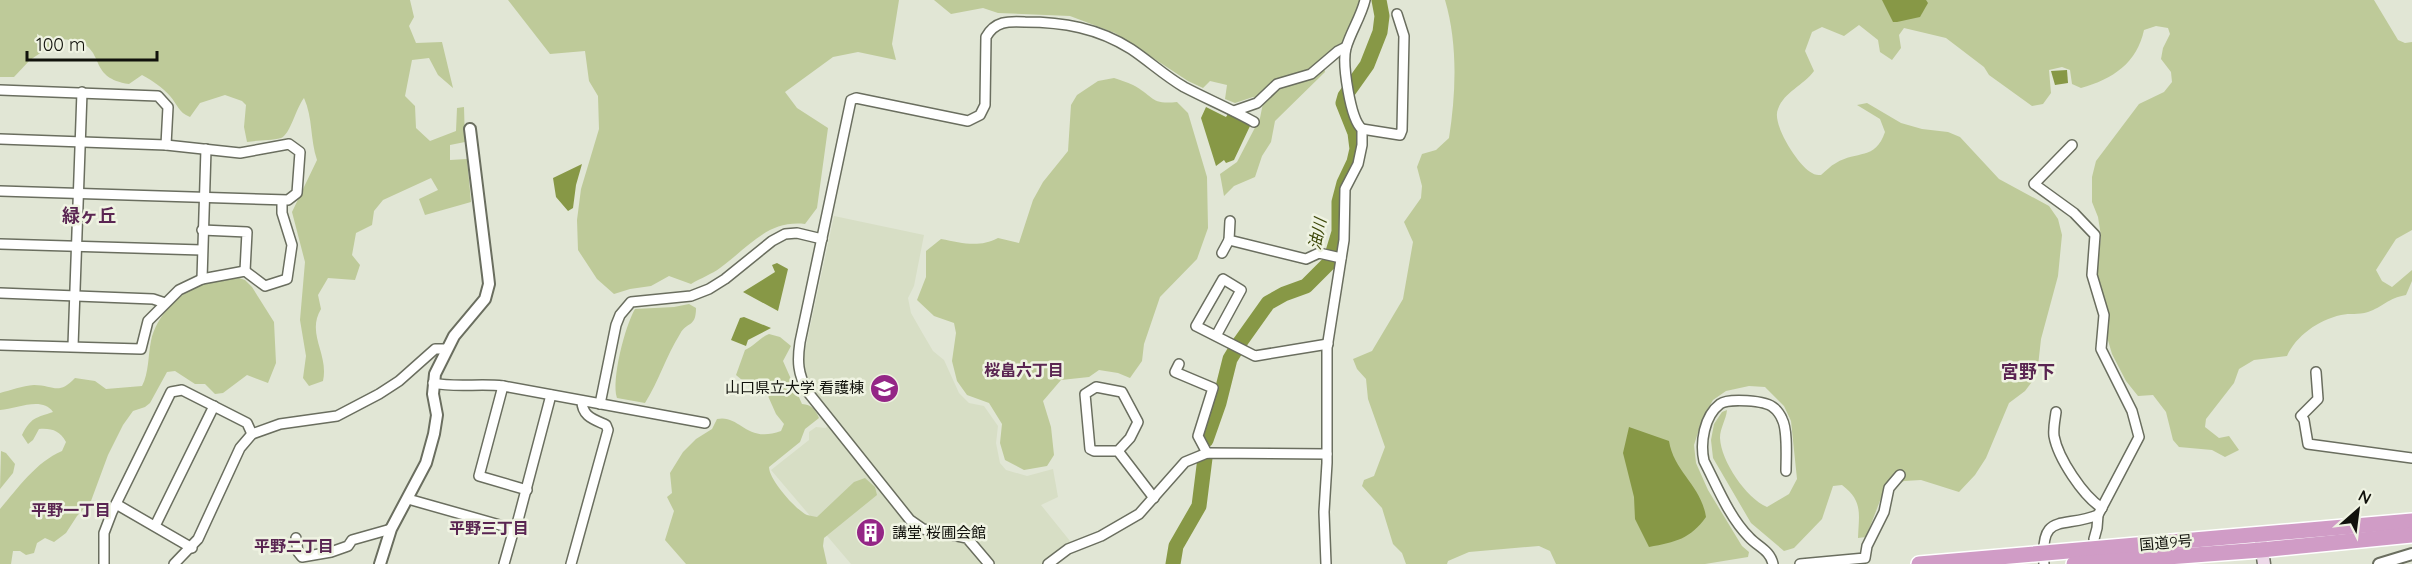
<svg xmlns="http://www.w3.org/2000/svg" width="2412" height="564" font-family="Quicksand,'Noto Sans JP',sans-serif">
<rect width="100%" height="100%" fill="#e1e6d5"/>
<polygon fill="#d7dec5" points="834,216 924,235 914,286 908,298 911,313 923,334 933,351 944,360 959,393 969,403 984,406 998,426 996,443 1000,463 1006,470 1027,476 1053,469 1058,497 1041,505 1070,541 1070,545 1042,564 851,564 771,470 809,440 809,432 816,427 826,428 834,415 809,384 803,360"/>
<g fill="#beca99">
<path d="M0,0h410l4,17 -5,9 7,17 26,-1 11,46 -15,-13 -9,-17 -17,2 -7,36 10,10 1,22 14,13 26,-10 1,-23 7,-1 1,35 -15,3v15l17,-1 4,43 -46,13 -6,-16 19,-9 -7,-12 -48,22 -9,11 -2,14 -16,8 -4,22 8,10 -5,15 -27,-2 -10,17 3,14c-15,25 8,45 2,72l-14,5 -6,-8 3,-22 -6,-36 5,-58 -13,-50 25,-52c-7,-21 -4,-42 -13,-62 -8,10 -14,37 -23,40 -10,3 -23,2 -34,4l-3,-15 2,-22 -4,-4 -17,-6 -25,8 -10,14c-12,-5 -12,-12 -20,-21 -8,-9 -17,-15 -28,-21l-13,9c-40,-6 -24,-31 -49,-42 -5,-2 -13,-2 -19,-3l-31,21 -16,17h-14z"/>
<path d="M508,0h391l-7,44 4,16 -38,-8 -25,5 -48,35 12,16 31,20 -11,80 -12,16c-38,-4 -56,23 -85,44 -8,6 -19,10 -29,16l-22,-8 -18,10 -21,3 -16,5 -17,-15 -19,-29 -1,-30 4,-31 18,-60 -1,-33 -9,-15 -4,-30 -35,3z"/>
<polygon points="934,0 1361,0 1342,46 1322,57 1325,72 1275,121 1271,142 1262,156 1255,177 1234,186 1224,196 1220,174 1237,162 1260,118 1263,103 1253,97 1235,103 1225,99 1227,85 1210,81 1203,88 1188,81 1115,33 1070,16 998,13 983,8 951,14"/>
<path d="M1445,0h929l24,40 7,3 7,-1v188l-16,9 -20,31 6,11 10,6 20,-17v11l-6,14c-18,3 -23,12 -38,17 -10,3 -18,1 -27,3 -23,5 -45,21 -54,41l-33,4 -15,9 -5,14 -28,36 -1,8 14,11 10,-2 10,14 -14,7 -13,-7 -33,-3 -6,-7 -7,-28 -13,-17 -15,1 -12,-15 -14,-27 -5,-17 1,-26 -11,-39 4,-36 -3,-19 -6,-15v-25l4,-16 43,-57 25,-12 8,-10 -1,-10 -10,-13 2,-11 7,-14 -2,-6 -12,-2 -12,4c-7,33 -31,49 -63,58l-9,-4 -2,-14 -8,-3 -13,3 2,23 -8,11 -11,2 -43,-31 -5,-8 -38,-29 -42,-10 -5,7 2,13 -9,12 -12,-8 -2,-12 -19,-15 -15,11 -22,-9 -10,5 -7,19 9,20c-10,14 -30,21 -36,38 -7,15 21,58 34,64 3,2 6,2 9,2 5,-4 9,-9 15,-12 21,-13 39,-2 49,-31l-5,-13 -23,-14 10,-2 34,20 21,6 26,3 12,5 39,42 50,27 9,13 4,16 -4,41 -17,63 -4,36 -12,16 -16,12 -23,55 -11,17 -16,17 -38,-12 -17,1 -21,12 -17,44 -8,1c1,-25 5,-37 -16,-53l-9,1 -11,33 -28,29 -10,3 -33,-28 -38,-65 -2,-18 3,-16 8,-12 5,-2c-1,10 -7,18 -7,28 1,23 26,60 47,69l22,-13 8,-15 -6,-58 -7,-15 -19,-19 -16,-1 -23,5 -13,9 -10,17 -9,28 2,18 12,27 34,56 7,6 -1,5 -43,7h-149l-6,-13 -11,-5 -70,6 -21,9 -1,3h-41l-4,-11 -9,-9 -11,-36 -20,-22 2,-6 10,-4 11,-29 -17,-48 -2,-20 -9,-10 -4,-10 19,-8 31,-52 10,-57 -9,-20 17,-24 1,-12 -5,-19 5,-13 14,-4 13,-12c7,-45 9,-94 -4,-138z"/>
<path d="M1114,78c6,2 13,4 19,7 21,11 17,20 44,17l11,11 19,64 1,51 -11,31 -37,38 -16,47 -2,17 -12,17 -12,-5 -19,-3 -10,7 -28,3 -18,21 8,26 3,28 -7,11 -23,4 -19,-10 -5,-17 2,-19 -13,-21 -22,-8 -10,-14 -5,-20 4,-28 -2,-10 -20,-7 -17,-16 9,-23v-26l15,-12c21,4 38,9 57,-1l21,5 14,-43 10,-18 25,-31 3,-46 6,-10 21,-14z"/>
<path d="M239,278l6,2 7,7 22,35 2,41 -8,20 -21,-8 -24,18 -8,1 -10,-10h-10l-20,-13 -8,1 -17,31 -5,4 -12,4 -10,14 -15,30 -17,46 -14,15 -11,17 -12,9 -9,-4 -8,5 -3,10 -8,2 -6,-4h-7l-2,13h-11v-55c18,-21 36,-47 62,-58l4,-9c-6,-11 -14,-14 -27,-13l-6,11 -5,4 -6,-9c9,-18 14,-17 31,-23 -11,-16 -36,-3 -53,-2v-17c11,-3 22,-7 34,-8 20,0 24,11 41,-7l20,3 11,8 36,-3c7,-13 6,-31 9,-45 5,-25 28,-48 51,-57 11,-4 25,-4 37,-6z"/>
<path d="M689,304l7,4c0,20 -9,13 -16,26 -14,22 -21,47 -35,69l-28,-5c-6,-18 8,-72 18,-89l39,-2z"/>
<path d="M769,334l11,3 11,9 -8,15 19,43c10,1 13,5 17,14l-14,11 -5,13 -31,25c0,13 27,43 38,48 3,1 6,1 10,2l37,-35 11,-4 10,9 2,8 -53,43 -1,8 4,18h-141l-21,-24 9,-29 -7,-14 5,-4 -2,-20 13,-21 13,-13 16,-10 5,-10c23,-5 29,25 64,12l3,-7 -8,-10 -8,-18 -19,-10 -13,-11 9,-25c10,-4 14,-12 24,-16z"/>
<polygon points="1,451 6,453 15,464 13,473 0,489"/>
</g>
<g fill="#879846">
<polygon points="1882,0 1926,0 1928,3 1920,17 1897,22 1893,22"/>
<polygon points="2067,70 2068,83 2055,85 2051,71"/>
<polygon points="1206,107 1226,117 1228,114 1250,126 1234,160 1226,163 1224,160 1216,166 1201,118"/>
<polygon points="582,164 576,185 573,208 568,211 556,197 553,178"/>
<polygon points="777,263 788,269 778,311 743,292 775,272 772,265"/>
<polygon points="744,317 771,328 748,340 746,346 731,340 740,318"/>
<path d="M1629,427l40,14c5,31 32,44 37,76 -16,22 -30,25 -57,30l-14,-28 -1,-22 -11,-44z"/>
</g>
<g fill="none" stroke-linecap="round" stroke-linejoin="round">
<g stroke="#879846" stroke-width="15">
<polyline points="1206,440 1219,403 1230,359 1241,341 1268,303 1284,294 1306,286 1329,263 1333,252 1339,232 1339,202 1344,183 1354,162 1357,149 1355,133 1343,103 1345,96 1367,65 1380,32 1382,16 1379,0"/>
<polyline points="1173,564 1176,546 1199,506 1205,458"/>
</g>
<defs>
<g id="minor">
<polyline points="0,90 158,96 168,107 166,145"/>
<polyline points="1234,111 1257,103 1277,84 1311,74 1338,51 1346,47"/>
<polyline points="1362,129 1400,135 1402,130 1404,36 1397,14"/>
<polyline points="0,139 166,145 240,153 289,144 300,152 297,193 288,200 0,191"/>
<polyline points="2072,145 2034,184 2074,213 2095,235 2092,275 2104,315 2101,349 2132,411 2139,437 2098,515 2097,528 2094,539"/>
<polyline points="1230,221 1229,240 1306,259 1319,253 1341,258"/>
<polyline points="202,230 247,232 245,271"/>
<polyline points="0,244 202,250"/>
<polyline points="1222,253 1229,240"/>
<polyline points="202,279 206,149"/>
<polyline points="0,293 153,299 165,303"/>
<polyline points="1216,336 1241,290 1223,279 1196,326 1255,356 1328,344"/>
<polyline points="0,345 141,349 148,321 179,290 202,279 245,271 265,286 287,279 292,245 282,213 282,201"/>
<polyline points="73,346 82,92"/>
<polyline points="1179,364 1175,372 1213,388 1198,436 1207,453"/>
<polyline points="2316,372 2318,399 2301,416 2304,420 2308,444 2412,458"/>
<path d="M433,383c23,5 47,0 70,3l202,37"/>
<polyline points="503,386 479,476 527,490"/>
<polyline points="600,404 616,325 620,315 631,302 691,296 709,289 725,279 772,241 785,234 797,233 822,239"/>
<path d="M2056,412c-1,8 -3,16 -2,24 4,22 29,60 48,72"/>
<polyline points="1118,451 1130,438 1138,422 1122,392 1096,387 1085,394 1090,449 1094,451 1118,451 1154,498"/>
<polyline points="408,499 514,529"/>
<polyline points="116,504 192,548"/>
<polyline points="155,526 214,406"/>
<polyline points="296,538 298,552 302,557 331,552 348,546 352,540 391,529"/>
<polyline points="104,564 104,533 112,512 171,392 182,390 247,423 252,434"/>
<polyline points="174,564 198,539 240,448 252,434 280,424 337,416 379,394 399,381 435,349 447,349"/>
<polyline points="504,564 514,529 517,524 551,395"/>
<path d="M571,564l37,-134 -2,-5c-13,-6 -24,-9 -24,-24"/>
<path d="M989,564l-22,-26 -44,-9 -13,-9 -103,-129c-9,-18 -10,-29 -7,-49l51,-242 5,-2 112,23 12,-6 5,-10 1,-68c9,-16 22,-16 39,-15 38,0 73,6 106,27 18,12 34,27 53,38 23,12 47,22 70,35"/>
<polyline points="1048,564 1068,549 1101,536 1139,514 1185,462 1207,453 1327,454"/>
<path d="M1326,564l-2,-52 3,-49v-115l17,-108 1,-51 13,-25 4,-19v-16c-12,-10 -20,-66 -16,-81 5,-17 15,-31 19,-48"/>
<path d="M1773,564c-3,-14 -15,-17 -24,-27 -20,-20 -32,-51 -45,-76 -4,-18 0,-45 16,-57 8,-6 46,-4 54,4 3,2 7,8 8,11 6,11 4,39 4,52"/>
<polyline points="1800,564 1865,558 1867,546 1884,512 1889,488 1900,475"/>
<path d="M2044,564c-4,-53 18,-35 54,-49"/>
</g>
<g id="tertiary">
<polyline points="380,564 391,529 426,463 434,434 437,415 433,394 435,374 454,336 485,299 489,284 488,275 470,129"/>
<polyline points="2379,564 2412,554"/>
</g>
<polyline id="secondary" points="2261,543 2264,564"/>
<g id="trunk">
<polyline points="1919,564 2412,521"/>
<polyline points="2074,564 2261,550 2412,535"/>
</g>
</defs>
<use href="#minor" stroke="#6a6e5f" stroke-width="12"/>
<use href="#tertiary" stroke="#6a6e5f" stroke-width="14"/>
<use href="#secondary" stroke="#6a6e5f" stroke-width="15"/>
<use href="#trunk" stroke="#fff" stroke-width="18"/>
<use href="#minor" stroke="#fff" stroke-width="9"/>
<use href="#tertiary" stroke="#fff" stroke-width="10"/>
<use href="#secondary" stroke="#eddae9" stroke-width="12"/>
<use href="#trunk" stroke="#d09cc6" stroke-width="15"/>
</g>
<defs>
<symbol id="university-disc" viewBox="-11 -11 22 22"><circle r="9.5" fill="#942686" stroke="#eff3e2"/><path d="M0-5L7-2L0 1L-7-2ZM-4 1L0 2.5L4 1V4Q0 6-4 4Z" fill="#fff"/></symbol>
<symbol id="building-disc" viewBox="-11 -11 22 22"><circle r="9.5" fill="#942686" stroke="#eff3e2"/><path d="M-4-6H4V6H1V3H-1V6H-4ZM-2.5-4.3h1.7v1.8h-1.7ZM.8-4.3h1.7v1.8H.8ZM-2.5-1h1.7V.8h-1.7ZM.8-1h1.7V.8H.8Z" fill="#fff"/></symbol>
</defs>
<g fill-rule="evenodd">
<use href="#university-disc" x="868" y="372" width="33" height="33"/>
<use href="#building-disc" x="854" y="516" width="33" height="33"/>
</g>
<g text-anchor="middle" stroke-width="5" stroke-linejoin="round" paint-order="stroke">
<g font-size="15" fill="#11120c" stroke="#eff3e2" text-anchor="end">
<text x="864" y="393">山口県立大学 看護棟</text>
<text x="892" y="538" text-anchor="start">講堂 桜圃会館</text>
</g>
<g font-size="15" fill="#11120c" stroke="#eff3e2">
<text transform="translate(2166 543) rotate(-5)" y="5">国道9号</text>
</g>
<g font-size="16" font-style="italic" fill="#3e4809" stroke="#eff3e2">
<text transform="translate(1317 234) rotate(-79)" y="6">油川</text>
</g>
<g font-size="16" font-weight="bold" fill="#5a2552" stroke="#eff3e2">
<text x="1024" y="376">桜畠六丁目</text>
<text x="71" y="516">平野一丁目</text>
<text x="489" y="534">平野三丁目</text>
<text x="294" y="552">平野二丁目</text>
</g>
<g font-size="18" font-weight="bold" fill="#5a2552" stroke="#eff3e2">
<text x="89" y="222">緑ヶ丘</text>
<text x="2028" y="378">宮野下</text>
</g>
</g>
<g transform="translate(2358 510) rotate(28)" stroke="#eff3e2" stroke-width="4.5" paint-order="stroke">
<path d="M0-4.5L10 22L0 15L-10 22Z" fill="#11120c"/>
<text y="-9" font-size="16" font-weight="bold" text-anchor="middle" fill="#11120c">N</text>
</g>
<path d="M27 51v9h130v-9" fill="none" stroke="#11120c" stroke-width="3"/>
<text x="36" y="51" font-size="18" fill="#11120c" stroke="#eff3e2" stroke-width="4.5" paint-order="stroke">100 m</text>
</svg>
